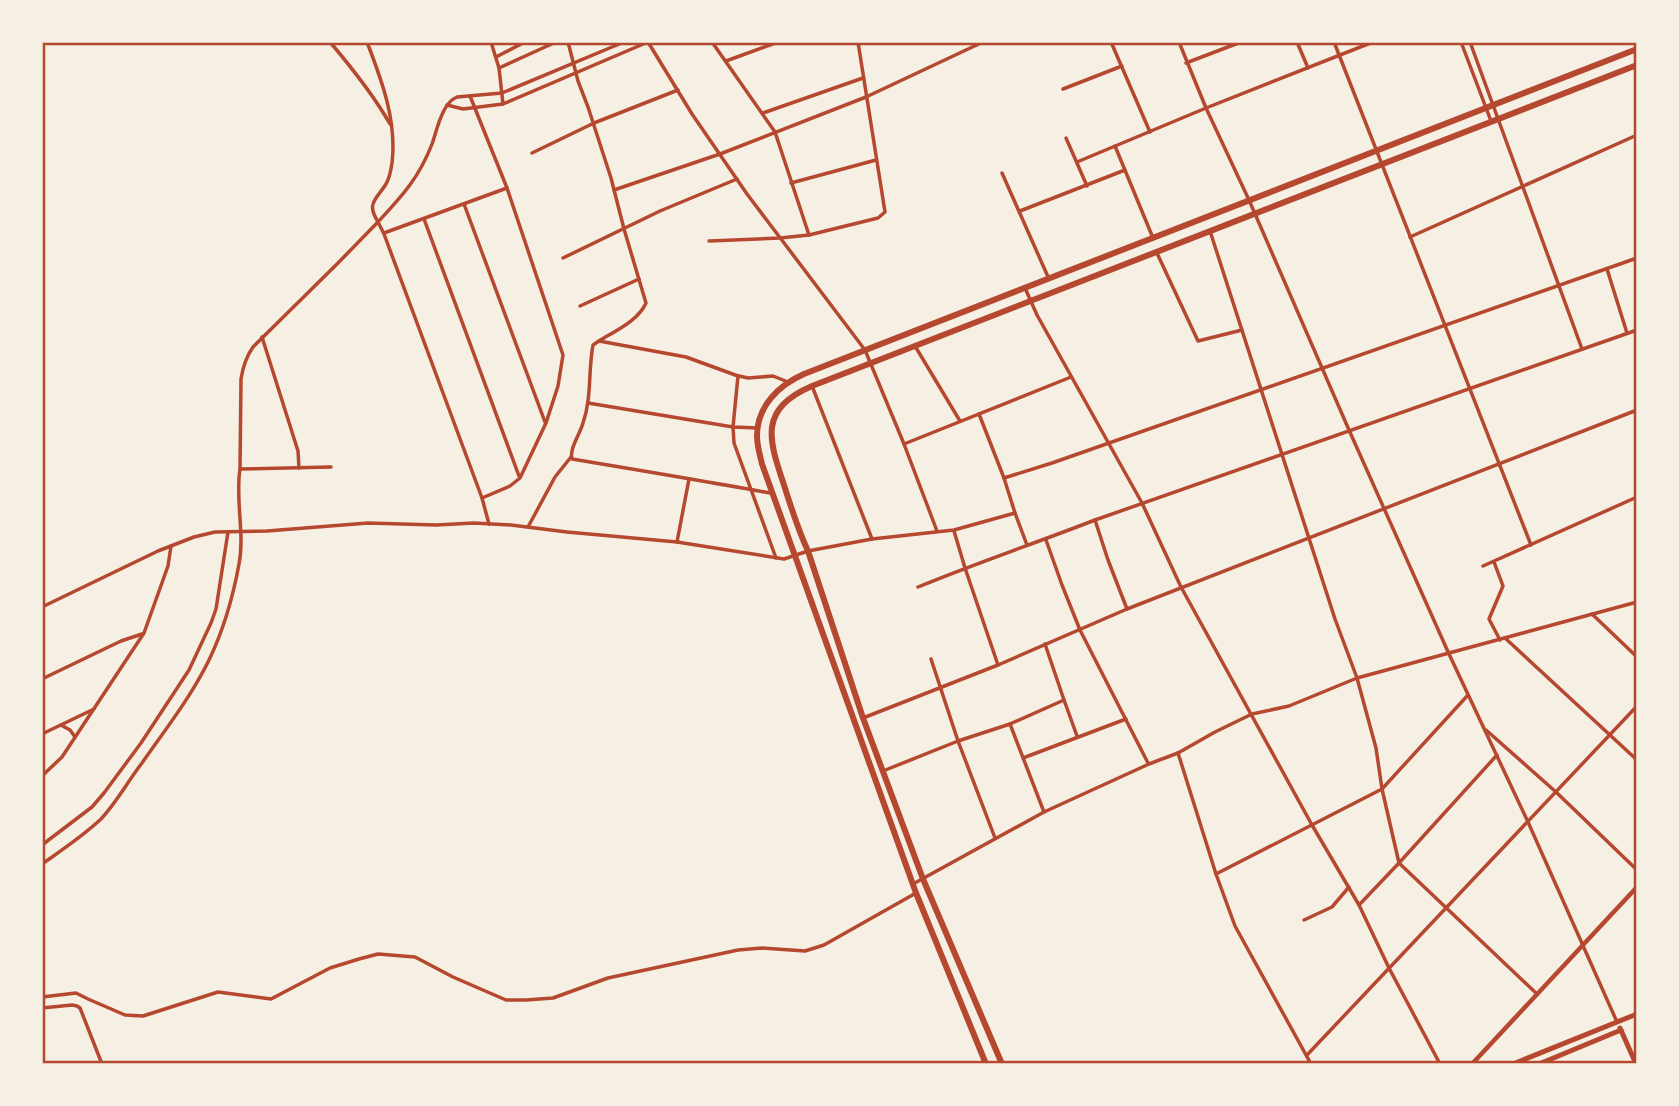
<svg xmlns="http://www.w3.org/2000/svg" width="1679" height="1106" font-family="'PT Sans',sans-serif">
<rect width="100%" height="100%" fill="#f6efe4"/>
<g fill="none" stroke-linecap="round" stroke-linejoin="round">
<g stroke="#b5482f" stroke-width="3.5">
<path d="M330,42c22,26 43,52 60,82"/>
<polyline points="491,42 499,68 503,104"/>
<path d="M568,42l10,39 10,26 23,71 13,51 22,74c-8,18 -31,28 -47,38"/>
<polyline points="648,42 692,114 747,194 865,350 904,444 937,531"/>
<polyline points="712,42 775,132 809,235"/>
<polyline points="1111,42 1150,132"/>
<polyline points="1179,42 1206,108 1249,200 1349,430 1449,654 1528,822 1617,1022"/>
<polyline points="1297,42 1308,68"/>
<polyline points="1334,42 1531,545"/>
<polyline points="1461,42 1491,121"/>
<polyline points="1470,42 1582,349"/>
<polyline points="496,57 525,42"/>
<polyline points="726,61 778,42"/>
<polyline points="1186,63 1241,42"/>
<polyline points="499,68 556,42"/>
<polyline points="1063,89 1122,66"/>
<polyline points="470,96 507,188 563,355 558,386 546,423 520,478 510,486 482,498"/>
<polyline points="447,105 463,109 503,104 648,42"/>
<polyline points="763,113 863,78"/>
<polyline points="1066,138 1087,186"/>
<polyline points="1115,146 1153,238"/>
<polyline points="532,153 594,123 678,90"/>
<polyline points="1077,162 1206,108 1373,42"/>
<polyline points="1002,173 1049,279"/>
<polyline points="791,183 876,160"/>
<polyline points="614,190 720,154 866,97 983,42"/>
<polyline points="464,204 545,422"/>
<polyline points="1020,211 1125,170"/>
<polyline points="424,219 519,476"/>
<polyline points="1210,231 1335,619 1357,678 1376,748 1382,789 1399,863 1537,994"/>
<polyline points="384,233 507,188"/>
<polyline points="1410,237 1637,135"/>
<polyline points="709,241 780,238 809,235 878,218 885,212 858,42"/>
<polyline points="1156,251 1198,341 1242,330"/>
<polyline points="563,258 660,211 737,179"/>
<polyline points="1607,269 1627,333"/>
<polyline points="1025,288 1037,315 1142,503 1181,587 1312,825 1359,905 1389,968 1440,1064"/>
<polyline points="580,306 639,279"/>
<polyline points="262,337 298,451 299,468"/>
<polyline points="915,346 960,421"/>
<polyline points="739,376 748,378 773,376 788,382"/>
<polyline points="812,386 872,539"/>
<polyline points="588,403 733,427 758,428"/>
<polyline points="979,414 1004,478 1015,513"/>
<polyline points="904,444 1071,377"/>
<polyline points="240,469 331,467"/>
<polyline points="1004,478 1052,463 1637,258"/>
<path d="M770,493c-66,-12 -132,-23 -198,-34 -3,-10 8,-25 11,-36 9,-26 5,-52 10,-78l6,-4 87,16 52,19 -5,51 1,16 42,115"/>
<polyline points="1095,520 1108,560 1127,609"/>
<path d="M489,524l-7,-26 -98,-264 -6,-12c24,-26 41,-44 54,-78 5,-14 10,-41 25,-47l45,-4 122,-51"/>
<polyline points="528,527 555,477 571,457"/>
<polyline points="954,531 965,568 998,665"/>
<polyline points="1046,540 1062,585 1080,630 1148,763"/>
<polyline points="677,542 689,479"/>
<polyline points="1494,562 1503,586 1489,619 1500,640"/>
<polyline points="1483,566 1637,497"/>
<path d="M918,587c58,-24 118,-44 177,-67l542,-190"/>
<polyline points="42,607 158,551 194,537 215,532 267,531 368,523 436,525 474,523 511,525 567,532 677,542 784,559 808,551 872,539 954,530 1015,513 1027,545"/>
<polyline points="1592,614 1637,657"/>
<polyline points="1505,638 1637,760"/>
<polyline points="931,659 958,741 995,838"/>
<polyline points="42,679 121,641 142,634"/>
<polyline points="1064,700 1077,736"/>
<polyline points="863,718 998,665 1127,609 1637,410"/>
<polyline points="1010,724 1044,812"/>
<polyline points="61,725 70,730 75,737"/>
<polyline points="1486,730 1556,792 1637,870"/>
<polyline points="42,734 94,709"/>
<polyline points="1178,753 1216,874 1235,926 1311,1064"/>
<polyline points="1023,758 1126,719"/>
<polyline points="883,771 958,741 1010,724 1064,700 1045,644"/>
<polyline points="42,776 62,757 144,633 168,566 171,546"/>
<polyline points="42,845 92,807 104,793 141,743 189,670 211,623 216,609 228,532"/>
<path d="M42,864c20,-14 41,-28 59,-45 16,-17 27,-38 41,-56 23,-33 49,-66 67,-103 14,-29 24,-63 30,-96 6,-31 -4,-64 1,-95l1,-90c2,-13 5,-22 12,-32l84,-83 41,-42c-12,-19 -2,-22 8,-38 3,-5 5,-14 6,-21 5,-42 -10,-82 -25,-121"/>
<polyline points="1216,874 1382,789 1468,695"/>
<polyline points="913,884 1044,812 1149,764 1178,753 1215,732 1252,714 1289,706 1357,678 1637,602"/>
<polyline points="1359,905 1399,863 1497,755"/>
<polyline points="1304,920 1332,907 1349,887"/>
<polyline points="42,997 76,993 88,999 125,1015 143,1016 218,992 271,999 330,968 359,959 378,954 415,957 453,977 506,1000 526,1000 553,998 608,978 738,950 762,948 805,951 824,945 916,893"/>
<polyline points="42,1008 72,1005 77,1006 80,1008 102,1064"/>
<polyline points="1307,1055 1637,706"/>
</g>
<polyline stroke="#b5482f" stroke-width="4.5" points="1472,1064 1637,887"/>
<g stroke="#b5482f" stroke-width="5">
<polyline points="1620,1028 1636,1064"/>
<polyline points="1513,1064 1637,1014"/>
<polyline points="1539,1064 1621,1030"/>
</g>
<g stroke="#b5482f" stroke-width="6">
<path d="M986,1064l-70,-171 -154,-429c-2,-9 -5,-18 -5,-28 0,-30 22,-51 47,-62l833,-325"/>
<path d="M1002,1064l-79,-185 -60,-161 -55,-167c-10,-21 -17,-44 -24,-66 -16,-47 -25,-76 28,-99l825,-321"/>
</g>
</g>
<rect width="1679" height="1106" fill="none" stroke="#f6efe4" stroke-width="88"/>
<rect x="44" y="44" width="1591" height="1018" fill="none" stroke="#b5482f" stroke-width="2.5"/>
</svg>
